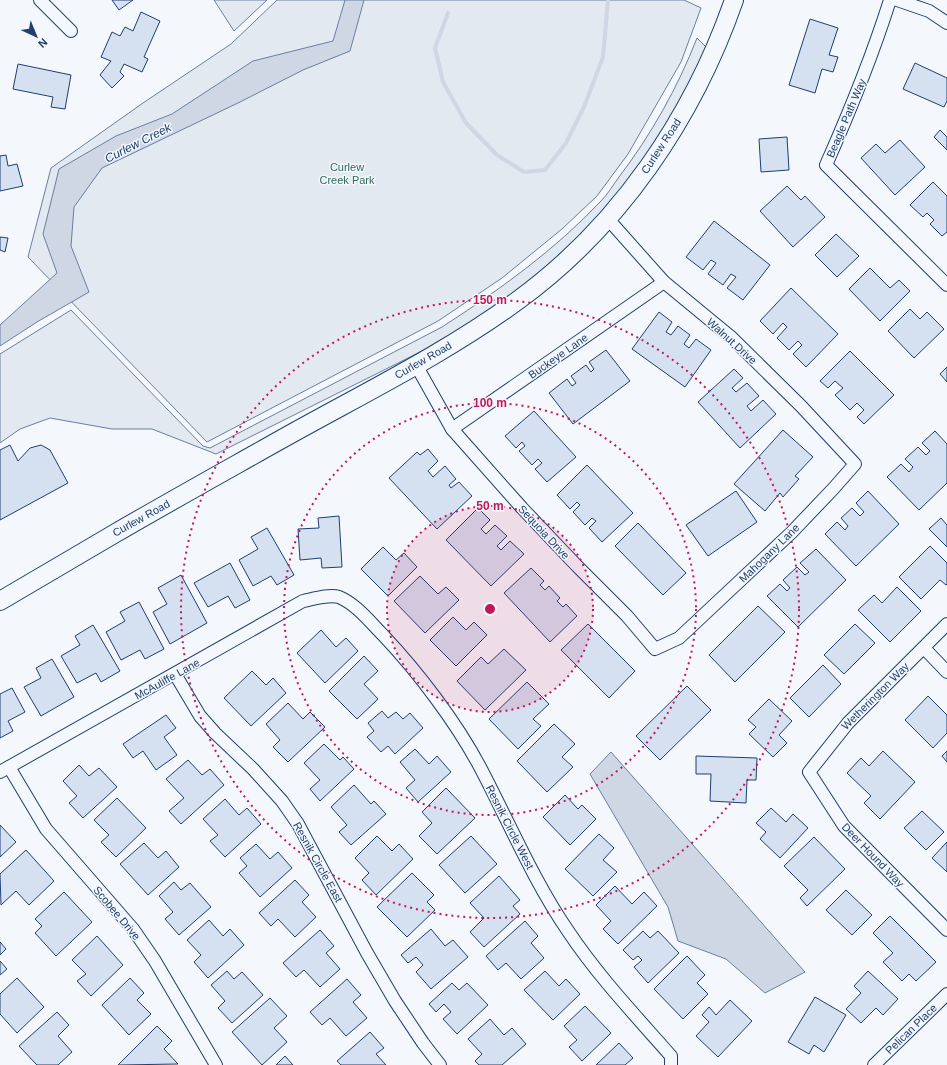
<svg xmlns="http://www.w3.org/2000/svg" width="947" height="1065" font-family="Arial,sans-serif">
<rect width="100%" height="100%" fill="#f4f7fb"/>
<g fill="#e3e9f0" stroke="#687fa3">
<polygon points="214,0 267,0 234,31"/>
<polygon points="277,0 684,0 701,8 681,62 628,154 597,196 562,229 502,278 438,321 207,442 28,257 51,168 143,103 231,44"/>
<path d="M697,38l10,10 -42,81 -29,45 -34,40 -57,55 -74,55 -43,24 -212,106 -64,-25h-40l-62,-11 -30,11 -20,14v-89l71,-44 132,136 7,2 232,-121c56,-36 113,-77 159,-126 7,-7 12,-16 18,-24 32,-42 59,-90 78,-139z"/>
</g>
<g fill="#cfd7e4" stroke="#687fa3">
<polygon points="345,0 364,0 350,51 303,70 240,102 102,168 74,207 71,246 89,292 37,322 0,346 0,325 57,273 43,234 59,169 116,136 172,114 253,61 333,41"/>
<polygon points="611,752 805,972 765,993 726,959 678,941 668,907 590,774"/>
</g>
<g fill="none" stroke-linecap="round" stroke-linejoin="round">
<polyline stroke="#cfd7e4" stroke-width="4" points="448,13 435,48 443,82 466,123 497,155 524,172 545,170 566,143 584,107 603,57 608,0"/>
</g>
<g fill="#d5e0f0" stroke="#1d3f73">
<polygon points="112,0 133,0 119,10"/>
<polygon points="141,12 160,21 144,57 148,59 142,72 124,64 120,72 124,76 112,88 100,75 111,61 101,57 112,32 120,36 125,27 133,31"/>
<polygon points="810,19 838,28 829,55 838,57 833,72 822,69 815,93 789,85"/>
<polygon points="915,63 947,78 947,101 944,107 903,89"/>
<polygon points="18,64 71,75 65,109 51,107 53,97 13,89"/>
<polygon points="940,130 947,137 947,150 934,137"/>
<polygon points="787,137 789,170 761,172 759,139"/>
<polygon points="900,140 925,167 895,195 861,158 876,144 885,153"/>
<polygon points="6,155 8,166 17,164 23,186 0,191 0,156"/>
<polygon points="933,182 947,196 947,232 942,236 930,224 934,220 927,213 923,217 910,205"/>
<polygon points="787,186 801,200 805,196 825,217 793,247 760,211"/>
<polygon points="714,221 770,265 743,300 727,288 736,277 731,274 723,285 708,274 716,263 711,260 703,270 686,257"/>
<polygon points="836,234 859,256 837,277 815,255"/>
<polygon points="0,237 8,238 5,252 0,250"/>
<polygon points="870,268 890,288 899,280 910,291 880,321 849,289"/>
<polygon points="791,288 838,334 806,367 793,354 802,345 798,341 789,350 777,338 787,327 783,323 773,334 760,321"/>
<polygon points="910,309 920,319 927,312 944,329 914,358 888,331"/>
<polygon points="659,312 672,322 666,332 671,335 678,326 690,335 684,344 689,348 696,339 711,350 685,387 632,349"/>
<polygon points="606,350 630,381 573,424 549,393 567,379 572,386 576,383 571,376 586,365 591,372 594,369 589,362"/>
<polygon points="850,351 894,395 864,424 857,417 864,410 857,403 850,410 835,395 843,388 835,381 828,388 820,381"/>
<polygon points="947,367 947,382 940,374"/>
<polygon points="734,369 743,378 732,388 736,392 747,383 759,396 747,406 751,411 763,400 776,414 740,448 698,402"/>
<polygon points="534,411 576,457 547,482 535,469 542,463 538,459 532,465 519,451 525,446 522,442 516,448 505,436"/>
<polygon points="783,430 813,457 795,476 799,479 783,497 780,493 765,511 734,484"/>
<polygon points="935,431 947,444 947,483 919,510 887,477 901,464 909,472 913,467 905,459 918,447 926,455 930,451 922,443"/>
<polygon points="10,445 18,461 30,448 41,445 50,450 68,483 0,520 0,450"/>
<polygon points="428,449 438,461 428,471 433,477 445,466 456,479 449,485 451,488 459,482 472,496 437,529 389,478 417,452 420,455"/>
<polygon points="587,465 633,513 602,542 589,528 596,521 592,518 585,525 573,512 580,505 577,502 570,509 557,495"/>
<polygon points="736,491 757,522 708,556 686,525"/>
<polygon points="868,491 899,524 856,566 825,534 837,522 845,530 848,526 841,518 852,508 860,516 864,512 856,503"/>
<polygon points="478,508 490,520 481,529 486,534 495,525 507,536 497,546 501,550 510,541 524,554 491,586 446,540"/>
<polygon points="339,516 342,567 322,568 321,558 300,560 298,529 319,528 318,518"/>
<polygon points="941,518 947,525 947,547 929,529"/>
<polygon points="638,523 686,573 663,595 615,546"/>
<polygon points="267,528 294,575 277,585 271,576 253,586 239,560 258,549 251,537"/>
<polygon points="930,546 947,563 947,584 946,585 940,580 921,599 899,577"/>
<polygon points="383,547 396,560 404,553 417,567 388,596 361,569"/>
<polygon points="816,549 846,580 798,627 767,596 780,584 787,591 790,588 783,580 797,567 805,575 809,572 800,563"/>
<polygon points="230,563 250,600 235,608 228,596 208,607 194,583"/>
<polygon points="531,568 544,581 540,585 545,590 549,586 560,598 557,601 563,607 566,604 577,616 550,642 504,593"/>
<polygon points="181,575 207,623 170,644 153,612 167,604 158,588"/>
<polygon points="420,576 438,594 446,587 459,600 425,633 394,601"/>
<polygon points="897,587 921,611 890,642 858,610 874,595 882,603"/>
<polygon points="139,602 164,649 145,659 140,650 121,660 106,632 125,621 120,612"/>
<polygon points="758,606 785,632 735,682 709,655"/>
<polygon points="453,617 466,630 474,622 487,635 456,666 430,640"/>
<polygon points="588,624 635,671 609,698 561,650"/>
<polygon points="855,624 875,643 844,674 824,655"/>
<polygon points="93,625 120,671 101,682 96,673 77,683 61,656 80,645 75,636"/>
<polygon points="321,630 336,647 346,638 358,651 325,683 297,653"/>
<polygon points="504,649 526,670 485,710 457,681 481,657 488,664"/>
<polygon points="364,656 378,671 364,684 378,699 357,719 329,691"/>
<polygon points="52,659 74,697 41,716 24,687 41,678 36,668"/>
<polygon points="823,665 841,684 809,717 790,698"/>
<polygon points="252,671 266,685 273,678 286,693 251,726 224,698"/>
<polygon points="527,682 549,704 533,719 541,726 518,749 489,719"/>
<polygon points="687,686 711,710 660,760 636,736"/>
<polygon points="12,688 25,712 8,721 13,731 0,738 0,694"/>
<polygon points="928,696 947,715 947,733 933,748 905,720"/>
<polygon points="769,699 792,721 779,735 787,743 773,757 749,734 756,727 748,720"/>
<polygon points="288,703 303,719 310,712 325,727 288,762 273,747 280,740 266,724"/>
<polygon points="382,711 388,718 396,712 403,719 410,713 423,728 395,754 388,746 381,752 367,737 374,731 368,723"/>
<polygon points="166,715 176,728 164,737 177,755 156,770 143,751 133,758 123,744"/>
<polygon points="554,724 575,744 562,757 573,767 547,792 517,761"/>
<polygon points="324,744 340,760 343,757 354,769 320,801 310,789 320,780 304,763"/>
<polygon points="415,749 429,764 437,756 451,772 418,802 406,788 415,780 400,762"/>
<polygon points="883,751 915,782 880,819 864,803 871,796 847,773 861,758 869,766"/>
<polygon points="947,751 947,762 942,756"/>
<polygon points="696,756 757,758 756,780 747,780 746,803 710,801 711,774 696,774"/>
<polygon points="188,760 202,775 210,769 224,785 181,824 169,811 184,798 166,779"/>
<polygon points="79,765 89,776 99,768 117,787 83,818 69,803 77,796 63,781"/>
<polygon points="354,785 371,804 374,801 386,814 351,845 339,832 347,825 331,807"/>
<polygon points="446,788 475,818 437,854 419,836 432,823 422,812"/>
<polygon points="565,795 578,809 582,805 596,819 570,845 543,817"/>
<polygon points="117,798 146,828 116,857 101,842 109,835 94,820"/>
<polygon points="225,799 239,815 247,808 261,824 225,857 210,841 218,835 203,819"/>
<polygon points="771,808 786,822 793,814 808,828 780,858 760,839 766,832 756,823"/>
<polygon points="922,811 944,832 926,850 904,828"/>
<polygon points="0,825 16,842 0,857"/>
<polygon points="599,834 614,848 603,860 617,872 593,896 565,869"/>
<polygon points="377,836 392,851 399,844 413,859 376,895 362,880 369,873 355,858"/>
<polygon points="471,836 497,864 465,893 439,865"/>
<polygon points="814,837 845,869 807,906 800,898 808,890 784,866"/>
<polygon points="947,842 947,872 932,858"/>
<polygon points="144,843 158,858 166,851 179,867 148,895 120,864"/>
<polygon points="256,844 270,859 278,852 292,868 260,897 239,873 247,866 240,858"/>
<polygon points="26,850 54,881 29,905 16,891 1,905 0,874"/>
<polygon points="412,873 434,895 427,902 435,910 407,937 377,907"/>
<polygon points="499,876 520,900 513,906 520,914 484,947 470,932 484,918 470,903"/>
<polygon points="295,880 309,895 302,902 316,917 295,937 278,919 271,926 259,913"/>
<polygon points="174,882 181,890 190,883 211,907 179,935 165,919 173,912 159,896"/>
<polygon points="615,886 632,904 644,892 657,906 618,944 603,929 611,921 596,905"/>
<polygon points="846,890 872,915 852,935 826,910"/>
<polygon points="64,892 92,922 56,956 35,933 42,926 35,919"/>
<polygon points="890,916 936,962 916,981 909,974 902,981 883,962 893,953 873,933"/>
<polygon points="209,920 223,936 230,929 244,945 208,978 194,962 201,955 187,940"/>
<polygon points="525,921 538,936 531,943 544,958 521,979 506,963 498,970 486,956"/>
<polygon points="431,929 445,946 453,940 468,957 431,989 416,972 423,965 416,957 408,963 401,955"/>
<polygon points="320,930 334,946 326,953 340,969 320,987 304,970 296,977 283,963"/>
<polygon points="643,931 650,938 658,931 679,953 648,983 634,967 642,960 638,956 633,960 623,950"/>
<polygon points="97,936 123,965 91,996 77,981 86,974 72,960"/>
<polygon points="0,942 6,949 0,955"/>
<polygon points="687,956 705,975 697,983 708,994 683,1019 654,989"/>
<polygon points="0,961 7,969 0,975"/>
<polygon points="227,971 234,979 242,972 263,995 232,1023 218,1008 225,1001 211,985"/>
<polygon points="545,971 559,986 566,979 580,994 553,1020 524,990"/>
<polygon points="868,971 898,999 883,1015 876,1008 861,1023 846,1009 861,993 854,986"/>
<polygon points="17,978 44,1007 17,1033 0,1014 0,994"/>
<polygon points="130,978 144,993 137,1000 151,1014 129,1035 102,1005"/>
<polygon points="347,979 361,995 353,1002 367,1018 346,1036 330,1018 322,1025 310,1012"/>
<polygon points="452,983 459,990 467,983 488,1005 457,1034 443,1019 451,1012 444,1004 436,1012 429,1004"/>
<polygon points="815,997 846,1015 824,1052 814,1045 809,1054 788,1042"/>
<polygon points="270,998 287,1016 274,1028 287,1042 262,1065 232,1032"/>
<polygon points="730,1000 752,1021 718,1057 696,1036 709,1022 702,1015 709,1007 716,1015"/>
<polygon points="585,1006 611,1033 582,1061 569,1047 577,1040 564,1026"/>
<polygon points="57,1012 69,1025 58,1036 72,1052 58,1065 37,1065 19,1046"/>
<polygon points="490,1019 504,1035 512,1028 526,1044 502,1065 479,1065 475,1061 482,1054 468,1039"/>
<polygon points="157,1026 172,1041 164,1049 178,1064 118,1065"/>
<polygon points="370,1032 384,1048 376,1054 386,1065 341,1065 337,1061"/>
<polygon points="619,1043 633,1058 625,1065 596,1065"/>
<polygon points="285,1056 293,1065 276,1065"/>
</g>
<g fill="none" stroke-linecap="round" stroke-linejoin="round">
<defs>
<g id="minor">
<polyline points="40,0 71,31"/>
<path d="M890,0c-18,57 -40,111 -64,165l121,120"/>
<polyline points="897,0 929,11 947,23"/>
<polyline points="416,365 452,429 522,508 577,566 627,616 655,649 679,638 792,532 833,489 855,464 801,406 732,338 664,282 608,219"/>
<polyline points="452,429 664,282"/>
<polyline points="947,624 848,723 809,772 844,826 947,930"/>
<polyline points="924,648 947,672"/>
<polyline points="175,674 200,716 215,733 253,769 282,801 298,824 367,953 395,1001 423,1043 440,1065"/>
<polyline points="9,767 46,829 133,929 155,961 216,1065"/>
<path d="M0,772l303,-171c10,-2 26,-7 36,-4 17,7 31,25 44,38 35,37 73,87 97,132 29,55 53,113 88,164 30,45 67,84 103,125v9"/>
<polyline points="874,1065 947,994"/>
</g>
<path id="secondary" d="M0,601c38,-22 76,-45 114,-67 55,-32 111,-63 166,-94 80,-45 163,-85 237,-139 102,-74 176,-183 217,-301"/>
</defs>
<use href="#minor" stroke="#1d3f73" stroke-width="14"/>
<use href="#secondary" stroke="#1d3f73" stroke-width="20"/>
<use href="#minor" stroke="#f4f7fb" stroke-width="12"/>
<use href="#secondary" stroke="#f4f7fb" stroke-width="18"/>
</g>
<circle cx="490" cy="609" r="103" fill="#c2185b" fill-opacity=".12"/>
<g fill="none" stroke="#c2185b" stroke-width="2" stroke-dasharray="2 4">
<circle cx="490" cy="609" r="103"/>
<circle cx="490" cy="609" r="206"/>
<circle cx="490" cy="609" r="309"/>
</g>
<g text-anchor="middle" stroke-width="3" stroke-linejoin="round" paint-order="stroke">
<g font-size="11" fill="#1d3f73" stroke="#f4f7fb">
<text transform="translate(846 118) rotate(-67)" y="4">Beagle Path Way</text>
<text transform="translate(661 146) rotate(-57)" y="4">Curlew Road</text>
<text transform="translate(732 341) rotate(42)" y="4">Walnut Drive</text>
<text transform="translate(558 356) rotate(-35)" y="4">Buckeye Lane</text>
<text transform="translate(423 360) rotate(-30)" y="4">Curlew Road</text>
<text transform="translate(141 518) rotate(-29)" y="4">Curlew Road</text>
<text transform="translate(544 532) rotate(47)" y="4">Sequoia Drive</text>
<text transform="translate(769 553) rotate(-44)" y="4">Mahogany Lane</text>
<text transform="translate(167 679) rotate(-29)" y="4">McAuliffe Lane</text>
<text transform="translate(875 696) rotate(-45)" y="4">Wetherington Way</text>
<text transform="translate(510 827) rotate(63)" y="4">Resnik Circle West</text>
<text transform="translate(873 855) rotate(46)" y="4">Deer Hound Way</text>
<text transform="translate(318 862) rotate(61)" y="4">Resnik Circle East</text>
<text transform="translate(117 913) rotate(50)" y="4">Scobee Drive</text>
<text transform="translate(911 1029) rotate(-44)" y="4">Pelican Place</text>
</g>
<g font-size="11" fill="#2c6c60" stroke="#f4f7fb">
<text x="347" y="171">Curlew<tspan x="347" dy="13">Creek Park</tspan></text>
</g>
<g font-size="12" font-style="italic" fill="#1d3f73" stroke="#f4f7fb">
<text transform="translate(138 143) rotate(-27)" y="4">Curlew Creek</text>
</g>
</g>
<circle cx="490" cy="609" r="6" fill="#c2185b" stroke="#f4f7fb" stroke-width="2"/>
<g font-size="12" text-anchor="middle" font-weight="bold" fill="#c2185b" stroke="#f4f7fb" stroke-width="3" stroke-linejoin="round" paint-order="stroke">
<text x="490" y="304">150 m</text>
<text x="490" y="407">100 m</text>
<text x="490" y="510">50 m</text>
</g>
<g transform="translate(36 36) rotate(136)" stroke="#f4f7fb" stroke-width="3" paint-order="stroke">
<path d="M0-3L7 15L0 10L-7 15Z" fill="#1d3f73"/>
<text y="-6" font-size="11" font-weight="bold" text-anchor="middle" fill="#1d3f73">N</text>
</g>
</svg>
